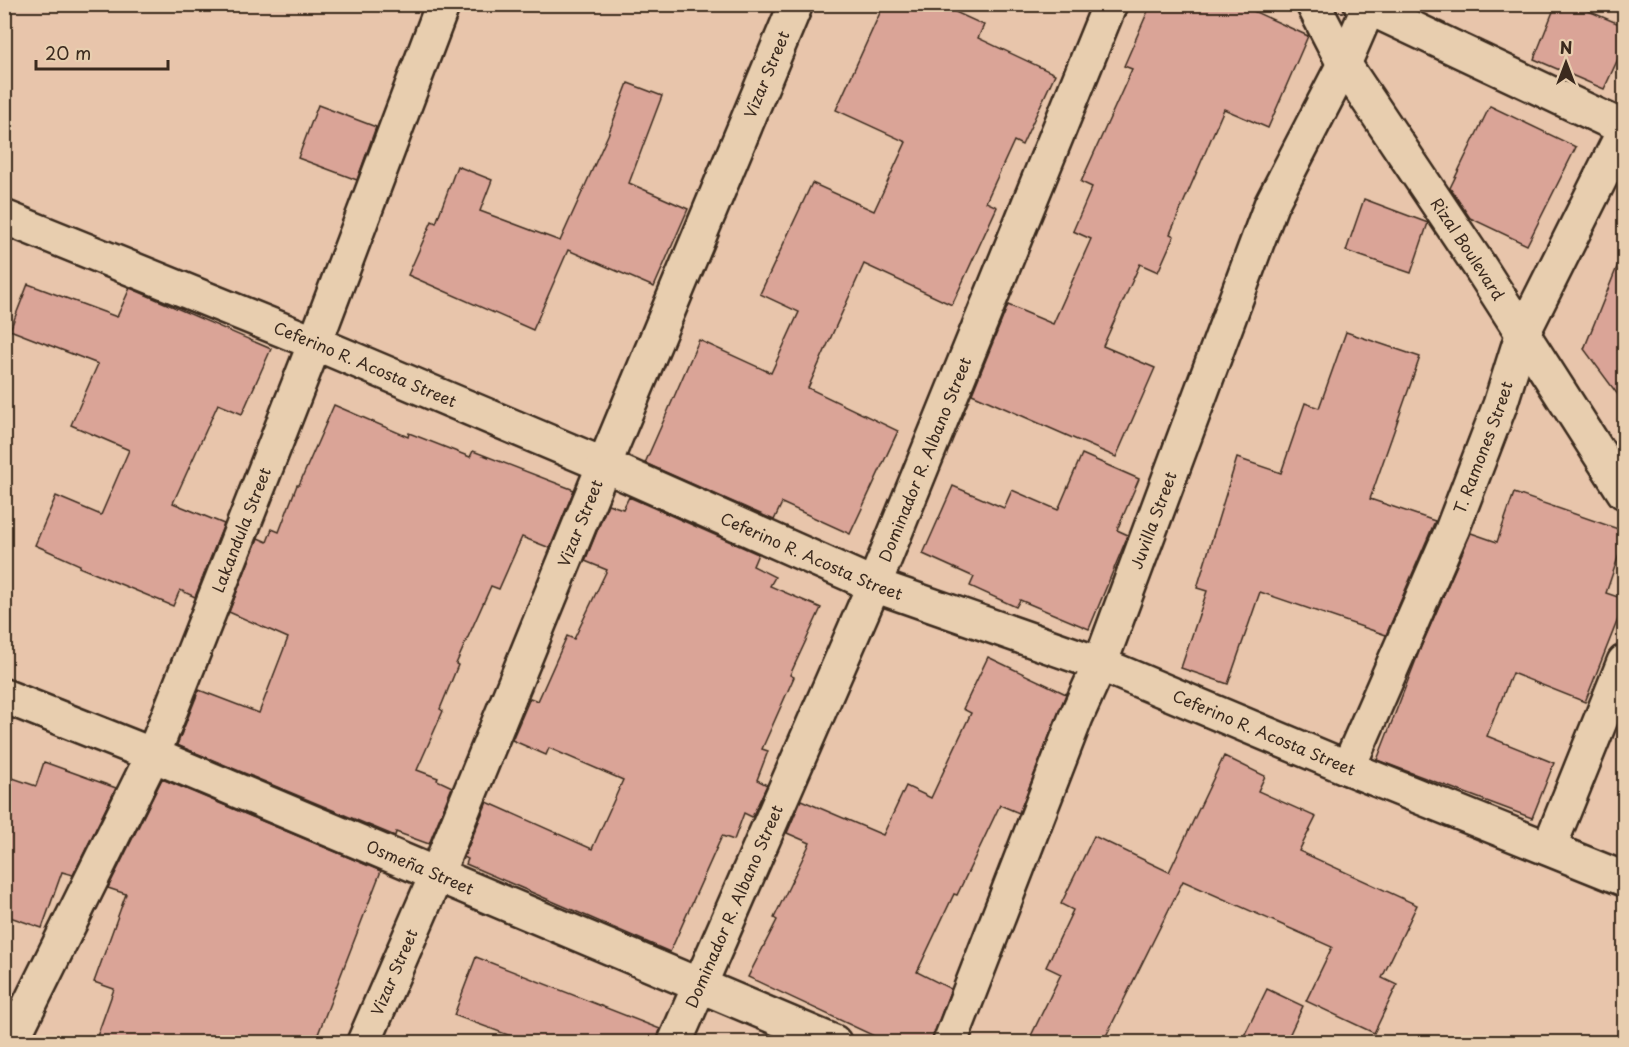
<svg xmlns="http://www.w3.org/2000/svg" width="1629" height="1047" font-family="'Playpen Sans',sans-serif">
<rect width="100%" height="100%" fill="#e8c5ab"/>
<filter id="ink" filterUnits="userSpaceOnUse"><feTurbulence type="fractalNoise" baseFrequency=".0167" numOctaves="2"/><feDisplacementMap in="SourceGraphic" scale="12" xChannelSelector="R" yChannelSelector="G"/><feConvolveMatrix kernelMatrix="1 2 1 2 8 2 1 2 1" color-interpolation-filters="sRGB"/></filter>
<g filter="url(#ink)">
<g fill="#daa497" stroke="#3b2a1e" stroke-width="1.5">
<polygon points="884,4 938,4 984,25 978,38 1055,74 1022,145 1014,141 986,202 997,207 952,305 864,264 808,388 898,431 850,534 782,503 774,520 645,463 699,340 771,373 799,312 760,294 812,183 874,211 906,142 836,110"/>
<polygon points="1151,4 1238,4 1308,36 1268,128 1224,109 1170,234 1174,236 1158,272 1140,264 1103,346 1155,368 1116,457 972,394 1008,305 1053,324 1091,239 1073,231 1092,187 1081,182 1132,69 1124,66"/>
<polygon points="1556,4 1572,4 1624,26 1624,46 1604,89 1534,59"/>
<polygon points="628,83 662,96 629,183 688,209 654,287 568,250 533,330 408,275 432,221 436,223 457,166 492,180 480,211 560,241 608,135"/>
<polygon points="318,105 376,127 357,180 298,158"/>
<polygon points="1490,106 1576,147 1527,245 1470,218 1450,188"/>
<polygon points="1364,199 1428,223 1411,273 1346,251"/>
<polygon points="1623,252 1624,253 1624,403 1584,349"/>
<polygon points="28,284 117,317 130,288 271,349 242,414 218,404 173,503 224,524 195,597 180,590 173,606 79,567 80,565 35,545 56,496 101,515 129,450 71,425 98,364 10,330"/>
<polygon points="1346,332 1420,357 1370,499 1435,521 1386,635 1260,592 1228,684 1181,668 1207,591 1197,588 1237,458 1281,473 1305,403 1319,408"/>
<polygon points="334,405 408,437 409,433 470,457 473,451 574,490 550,548 522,537 499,589 491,586 456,664 458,665 440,709 443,711 417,770 438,778 437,780 452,787 429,844 396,832 395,836 177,745 199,690 259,713 288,638 229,612 258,538 267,542 272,529 279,532 297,485 299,485"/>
<polygon points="1082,454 1139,479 1117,530 1128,535 1089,629 1020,600 1016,607 970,586 974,577 923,554 953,486 1004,508 1012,490 1058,510"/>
<polygon points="1514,493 1624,531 1624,540 1606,593 1624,599 1624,604 1585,702 1512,673 1487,736 1554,763 1532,818 1377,760 1421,647 1471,533 1497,542"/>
<polygon points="629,497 758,554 753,566 775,577 770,586 821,608 790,675 794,677 762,749 768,751 757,780 767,785 752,817 744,813 734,840 722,836 670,952 466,864 468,859 464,857 487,802 592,849 623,780 549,748 546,755 512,740 530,698 538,701 567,636 574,639 607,570 585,561 608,504 623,509"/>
<polygon points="988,657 1066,694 1019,813 1000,805 957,895 954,894 917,972 951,989 931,1042 887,1042 748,977 777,920 774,918 810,843 787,833 801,800 883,835 906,786 931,798 971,713 963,709"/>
<polygon points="1224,756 1265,776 1258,791 1316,817 1299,851 1417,905 1382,978 1397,985 1374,1033 1306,1001 1332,947 1183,881 1103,1042 1028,1042 1061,974 1046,967 1073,910 1061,904 1094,836 1169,872"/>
<polygon points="44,762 116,788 73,875 62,872 42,928 4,915 4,775 36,786"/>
<polygon points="162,779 381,871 315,1042 95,1042 114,989 94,982 126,894 108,888"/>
<polygon points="476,957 660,1029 657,1042 527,1042 454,1015"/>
<polygon points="1267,989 1303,1006 1286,1042 1241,1042"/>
</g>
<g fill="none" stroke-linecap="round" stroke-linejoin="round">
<defs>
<g id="street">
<polyline points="1361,4 1624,128"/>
<path id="s1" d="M4,217l311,126 289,122 270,120 226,79 248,104 276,111"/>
<path id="s2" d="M4,696l149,59 681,287"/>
<path id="s3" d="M1348,768l104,-238 48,-125 22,-70 102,-204"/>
<polyline points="1549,848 1624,662"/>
<path id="s4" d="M11,1042l142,-287 162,-412 128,-339"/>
<path id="s5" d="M364,1042l72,-166 168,-411 192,-461"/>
<path id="s6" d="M675,1042l199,-457 236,-581"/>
<path id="s7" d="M950,1042l126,-325 24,-53 171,-459 73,-141 26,-60"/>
</g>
<g id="secondary">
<path id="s8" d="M1313,4l31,60 134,200 146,228"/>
</g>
</defs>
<use href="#street" stroke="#3b2a1e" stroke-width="38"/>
<use href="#secondary" stroke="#3b2a1e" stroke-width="38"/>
<use href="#street" stroke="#e8ceaf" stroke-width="33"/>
<use href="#secondary" stroke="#e8ceaf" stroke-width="33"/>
</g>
</g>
<g text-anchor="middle" stroke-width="6" stroke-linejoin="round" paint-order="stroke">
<g font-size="16" fill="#3b2a1e" stroke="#e8ceaf">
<text dy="6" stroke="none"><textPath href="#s5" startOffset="1048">Vizar Street</textPath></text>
<text dy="6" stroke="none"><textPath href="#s8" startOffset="290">Rizal Boulevard</textPath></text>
<text dy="6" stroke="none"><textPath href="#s1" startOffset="390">Ceferino R. Acosta Street</textPath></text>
<text dy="6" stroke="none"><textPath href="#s3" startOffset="348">T. Ramones Street</textPath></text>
<text dy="6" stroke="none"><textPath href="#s6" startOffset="634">Dominador R. Albano Street</textPath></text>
<text dy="6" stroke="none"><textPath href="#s7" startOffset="560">Juvilla Street</textPath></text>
<text dy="6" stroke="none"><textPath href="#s5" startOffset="562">Vizar Street</textPath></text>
<text dy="6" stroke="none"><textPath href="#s4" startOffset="562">Lakandula Street</textPath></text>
<text dy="6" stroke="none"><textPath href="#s1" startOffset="876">Ceferino R. Acosta Street</textPath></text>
<text dy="6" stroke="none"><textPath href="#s1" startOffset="1362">Ceferino R. Acosta Street</textPath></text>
<text dy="6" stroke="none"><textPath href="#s2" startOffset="450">Osmeña Street</textPath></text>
<text dy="6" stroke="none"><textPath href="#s6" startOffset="148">Dominador R. Albano Street</textPath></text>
<text dy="6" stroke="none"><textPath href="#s5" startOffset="76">Vizar Street</textPath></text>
</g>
</g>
<rect width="1629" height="1047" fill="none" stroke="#e8ceaf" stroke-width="24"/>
<rect x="12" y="12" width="1605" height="1023" fill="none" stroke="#3b2a1e" stroke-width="2" filter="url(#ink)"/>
<g transform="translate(1566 63)" stroke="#e8ceaf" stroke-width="4.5" paint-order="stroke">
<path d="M0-4.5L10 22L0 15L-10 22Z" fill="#3b2a1e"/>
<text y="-9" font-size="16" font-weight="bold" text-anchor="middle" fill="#3b2a1e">N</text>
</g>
<path d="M36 60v9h132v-9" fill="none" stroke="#3b2a1e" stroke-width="3"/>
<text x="45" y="60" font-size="18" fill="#3b2a1e" stroke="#e8ceaf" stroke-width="4.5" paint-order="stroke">20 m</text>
</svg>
